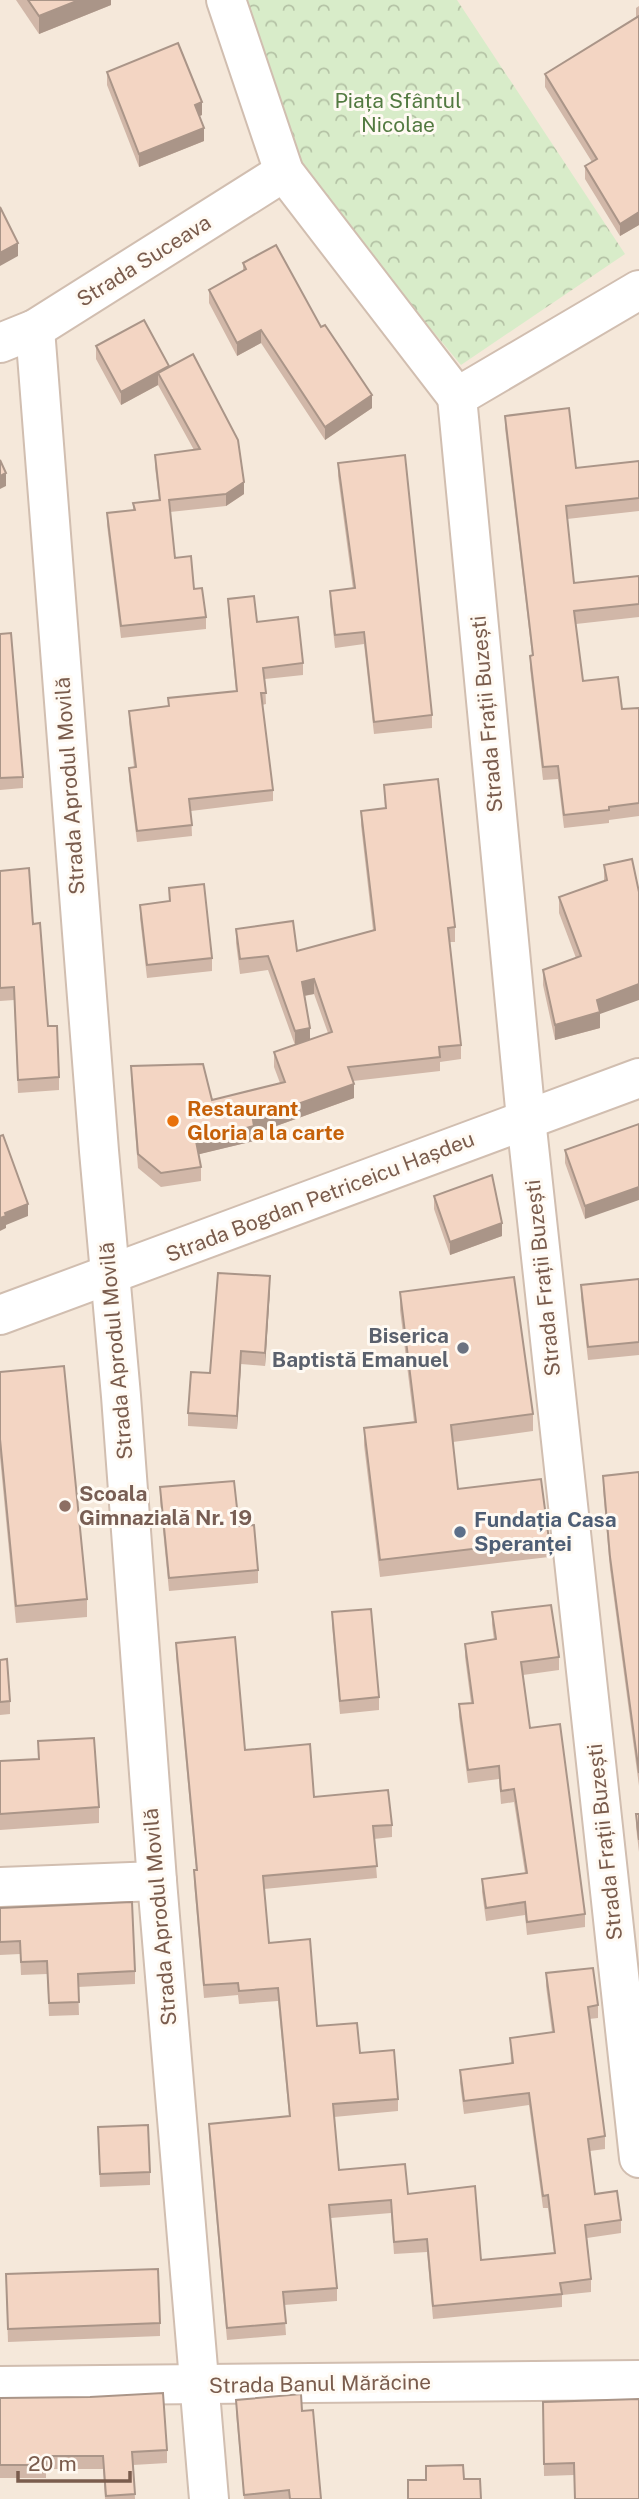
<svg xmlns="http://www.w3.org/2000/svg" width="639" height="2499" font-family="'Public Sans',sans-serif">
<defs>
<pattern id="forest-crowns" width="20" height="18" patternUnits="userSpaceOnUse" patternTransform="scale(1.75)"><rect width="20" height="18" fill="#d8ecc9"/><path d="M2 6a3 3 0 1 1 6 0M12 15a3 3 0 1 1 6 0" fill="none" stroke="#b4c2a5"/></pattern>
</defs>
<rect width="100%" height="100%" fill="#fdf6ec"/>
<rect fill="#f5e8da" x="0" y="0" width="639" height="2499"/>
<polygon fill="url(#forest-crowns)" points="236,0 457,0 625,254 461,365 292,162"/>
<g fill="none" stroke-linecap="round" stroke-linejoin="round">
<defs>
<g id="minor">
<polyline points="226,0 284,172 457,397"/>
<polyline points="35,329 99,1151 121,1396 157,1881 209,2499"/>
<polyline points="0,343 35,329 284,172"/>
<polyline points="457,397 526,1119 639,2158"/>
<polyline points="457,397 639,290"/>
<polyline points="0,1315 639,1078"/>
<polyline points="0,1887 157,1881"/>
<polyline points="0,2386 639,2380"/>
</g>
</defs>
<use href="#minor" stroke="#d1beb0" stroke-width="42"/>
<use href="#minor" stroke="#fff" stroke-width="38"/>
</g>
<g fill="#d1b7a8" fill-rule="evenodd">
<polygon points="16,0 111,0 111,5 39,34"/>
<polygon points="639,6 639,225 620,236 585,179 585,166 592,162 545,87 545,74 636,18 636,8"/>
<polygon points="107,72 202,115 199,116 204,141 139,167 107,85"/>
<polygon points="243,263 321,327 372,408 325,440 261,343 237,356 209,303 209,290 243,271"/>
<polygon points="96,346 169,366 244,494 226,506 170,512 175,558 194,589 206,617 206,629 121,638 107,525 107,513 133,510 133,503 159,500 155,467 155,455 194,450 158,385 121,405 96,359"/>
<polygon points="505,416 576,468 639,461 639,511 567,519 574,583 639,576 639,617 576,624 583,681 622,709 639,708 639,816 609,820 609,823 564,828 558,779 543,780 530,668 530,656 532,655 505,428"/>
<polygon points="338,463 432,715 432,728 374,734 364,644 335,648 330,604 330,591 353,589 338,476"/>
<polygon points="228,599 257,622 303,663 303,675 265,679 266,704 262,705 273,790 273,801 191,811 192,836 137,842 129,780 129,768 134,767 129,722 129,711 168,706 168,698 236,691 228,610"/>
<polygon points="0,634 23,777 23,788 0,790"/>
<path d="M384,785l71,142v15h-6l12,103v14l-21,3v9l-87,10 1,17 -100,36v7l-55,13 2,13v14l-40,6 -23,-19 -7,-87v-15l81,34 68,-17 -6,-16v-15l21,-7 -27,-75 -28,4 -4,-31v-14l61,22 76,-21 -12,-105v-14l24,-3zM314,994l14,39 -18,7 -5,-44z"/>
<polygon points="632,859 600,1014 600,1028 555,1040 543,985 543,970 576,958 559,913 559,897 604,881 604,865"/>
<polygon points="0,871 33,924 48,1026 59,1077 59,1090 18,1093 14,1000 0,1001"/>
<polygon points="169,888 212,958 212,971 147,978 140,918 140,905 169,902"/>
<polygon points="639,1124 585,1219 565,1163 565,1150"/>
<polygon points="434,1196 502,1236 450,1255 434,1209"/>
<polygon points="639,1279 639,1355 588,1360 581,1298 581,1285"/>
<polygon points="270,1289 265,1366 241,1364 237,1429 188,1426 188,1413 210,1373"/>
<polygon points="400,1292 533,1414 533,1431 453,1442 458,1489 549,1540 549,1557 380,1577 364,1445 364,1428 414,1422 400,1310"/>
<polygon points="0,1372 87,1599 87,1617 16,1623 0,1457"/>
<polygon points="639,1472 639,1786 610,1569 603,1489 603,1476"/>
<polygon points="160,1487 239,1526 258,1570 258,1583 169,1591 160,1500"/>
<polygon points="332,1612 379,1697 379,1710 340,1714 332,1625"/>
<polygon points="492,1612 559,1657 559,1670 523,1675 530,1728 585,1914 585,1927 527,1935 525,1915 486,1921 482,1892 482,1879 525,1873 514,1802 501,1804 499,1779 468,1783 459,1717 459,1704 471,1703 465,1657 465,1644 494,1640 492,1625"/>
<polygon points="176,1643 245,1750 314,1797 392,1825 392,1837 374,1839 377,1878 264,1889 269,1943 317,2026 360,2053 398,2099 398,2111 334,2117 339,2170 408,2194 481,2260 554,2253 548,2208 543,2208 529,2105 464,2114 460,2083 460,2070 511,2063 510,2038 552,2032 546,1986 546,1973 598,2005 598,2018 589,2019 605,2136 605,2149 590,2151 595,2194 621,2220 621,2233 587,2238 591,2279 591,2292 562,2295 562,2307 433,2319 427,2252 394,2254 391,2213 331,2218 337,2288 337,2301 284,2305 286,2335 227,2340 209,2136 209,2124 289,2116 278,2001 239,2004 238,1995 204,1998 194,1882 194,1870 196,1870 176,1656"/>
<polygon points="0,1660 10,1701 10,1714 0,1715"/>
<polygon points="38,1741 99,1807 99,1823 0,1830 0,1761 38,1759"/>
<polygon points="636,1814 639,1814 639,1852 636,1827"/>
<polygon points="0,1908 135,1971 135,1984 78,1987 79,2015 49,2016 47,1974 21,1975 20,1954 0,1955"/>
<polygon points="98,2140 150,2172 150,2185 100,2187"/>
<polygon points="6,2287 160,2323 160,2336 8,2342"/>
<polygon points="0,2398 167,2450 167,2463 133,2465 135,2499 105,2499 103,2469 46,2469 46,2478 0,2478"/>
<polygon points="639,2399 574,2475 544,2476 543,2402"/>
<polygon points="236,2400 302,2411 321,2499 244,2499 236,2413"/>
</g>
<g fill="#aa9588">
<polygon points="79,0 111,0 111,5 39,34 39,16"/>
<polygon points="202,102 202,115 195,118 195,105"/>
<polygon points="204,128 204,141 139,167 139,154"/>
<polygon points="639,212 639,225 620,236 620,224"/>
<polygon points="18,243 18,256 0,266 0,253"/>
<polygon points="261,330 261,343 237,356 237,343"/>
<polygon points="169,366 158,373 158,385 121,405 121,392"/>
<polygon points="372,395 372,408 325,440 325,427"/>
<polygon points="6,473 6,486 0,489 0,476"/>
<polygon points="244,482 244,494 226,506 226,494"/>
<polygon points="314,979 314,994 302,996 302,982"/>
<polygon points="639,984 639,1000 600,1014 600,1028 555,1040 555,1025 597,1000"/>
<polygon points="310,1028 310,1042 295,1046 295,1031"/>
<polygon points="354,1084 354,1098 254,1134 254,1141 196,1155 196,1141"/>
<polygon points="639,1187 639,1200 585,1219 585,1206"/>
<polygon points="28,1204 28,1216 6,1225 6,1228 0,1231 0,1218 5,1213"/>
<polygon points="502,1223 502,1236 450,1255 450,1242"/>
<polygon points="270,1276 270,1289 265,1366 265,1353"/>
<polygon points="241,1351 241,1364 237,1429 237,1416"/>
</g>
<g fill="#f3d5c3" stroke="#aa9588" stroke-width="2">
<polygon points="28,0 79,0 39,16"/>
<polygon points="639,16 639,212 620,224 585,166 597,159 545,74"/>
<polygon points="178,43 202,102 195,105 204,128 139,154 107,72"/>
<polygon points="0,207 18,243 0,253"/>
<polygon points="276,245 321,327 325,325 372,395 325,427 261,330 237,343 209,290 246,269 243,263"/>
<polygon points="144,320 169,366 121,392 96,346"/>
<polygon points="193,354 238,440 244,482 226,494 169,500 175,558 191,556 194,589 202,588 206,617 121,626 107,513 135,510 133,503 160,500 155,455 200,449 158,373"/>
<polygon points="569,408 576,468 639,461 639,498 566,506 574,583 639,576 639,604 574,611 583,681 618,677 622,709 639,708 639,803 609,807 609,810 564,815 558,766 543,767 530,656 533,655 505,416"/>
<polygon points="405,455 432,715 374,722 364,632 335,635 330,591 355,588 338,463"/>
<polygon points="0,460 6,473 0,476"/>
<polygon points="254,596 257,622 298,617 303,663 263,668 266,693 261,693 273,790 189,799 192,825 137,831 129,768 136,767 129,711 169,706 168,698 237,691 228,599"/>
<polygon points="11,633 23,777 0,778 0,634"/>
<polygon points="438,779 455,927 448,928 461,1045 439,1047 440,1057 348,1067 354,1084 253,1120 254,1126 196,1141 201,1167 161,1173 138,1154 131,1066 203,1064 212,1100 285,1082 274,1052 332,1032 314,979 302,982 310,1028 295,1031 268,956 240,959 236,929 293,921 297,951 375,930 361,811 386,808 384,785"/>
<polygon points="632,859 639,892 639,984 597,1000 600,1012 555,1025 543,970 581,956 559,897 607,880 604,865"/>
<polygon points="29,868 33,924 40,923 48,1026 57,1026 59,1077 18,1080 14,987 0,988 0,871"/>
<polygon points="204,884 212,958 147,965 140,905 170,901 169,888"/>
<polygon points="639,1124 639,1187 585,1206 565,1150"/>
<polygon points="3,1135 28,1204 5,1213 6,1216 0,1218 0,1136"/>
<polygon points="492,1175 502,1223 450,1242 434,1196"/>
<polygon points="218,1273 270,1276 265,1353 241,1351 237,1416 188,1413 191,1372 210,1373"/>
<polygon points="514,1277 533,1414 451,1425 458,1489 541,1479 549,1540 380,1560 364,1428 416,1422 400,1292"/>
<polygon points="639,1279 639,1342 588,1347 581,1285"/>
<polygon points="64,1366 87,1599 16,1606 0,1439 0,1372"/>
<polygon points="639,1472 639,1773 610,1557 603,1476"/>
<polygon points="234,1481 239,1526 254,1525 258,1570 169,1578 160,1487"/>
<polygon points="551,1605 559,1657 521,1662 530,1728 560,1724 585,1914 527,1922 525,1902 486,1908 482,1879 527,1873 514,1789 501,1791 499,1766 468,1770 459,1704 473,1703 465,1644 496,1639 492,1612"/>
<polygon points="371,1609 379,1697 340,1701 332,1612"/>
<polygon points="235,1637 245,1750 310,1744 314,1797 388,1790 392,1825 373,1826 377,1866 263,1876 269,1943 310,1939 317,2026 357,2023 360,2053 394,2050 398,2099 333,2104 339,2170 405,2164 408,2194 475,2186 481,2260 555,2253 548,2195 543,2196 529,2093 464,2101 460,2070 513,2063 510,2038 554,2032 546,1973 593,1968 598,2005 588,2007 605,2136 588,2139 595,2194 617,2191 621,2220 585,2225 591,2279 560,2283 562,2294 433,2306 427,2239 394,2242 391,2200 329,2205 337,2288 283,2292 286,2323 227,2328 209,2124 290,2116 278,1988 239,1991 238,1983 204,1985 194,1870 197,1870 176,1643"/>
<polygon points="7,1659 10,1701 0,1702 0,1660"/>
<polygon points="94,1738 99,1807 0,1814 0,1761 39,1759 38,1741"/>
<polygon points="636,1814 639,1814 639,1840"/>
<polygon points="132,1902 135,1971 78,1974 79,2002 49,2003 47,1961 21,1962 20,1941 0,1942 0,1908"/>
<polygon points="148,2125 150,2172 100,2174 98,2127"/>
<polygon points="158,2269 160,2323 8,2329 6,2274"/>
<polygon points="163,2393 167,2450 132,2452 135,2494 106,2496 103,2456 46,2456 46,2465 0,2465 0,2398 90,2397"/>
<polygon points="301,2394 302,2411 313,2410 321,2499 290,2499 289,2490 244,2495 236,2400"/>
<polygon points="639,2399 639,2499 575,2499 574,2463 544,2464 543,2402"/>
<polygon points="463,2465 464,2479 480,2479 481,2499 408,2499 408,2480 426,2480 426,2466"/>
</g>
<circle fill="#e8710a" stroke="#fffaf3" stroke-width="2.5" cx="173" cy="1121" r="7"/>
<circle fill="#6b7280" stroke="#fffaf3" stroke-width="2.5" cx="463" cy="1348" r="7"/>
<circle fill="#8d6e63" stroke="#fffaf3" stroke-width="2.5" cx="65" cy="1506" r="7"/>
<circle fill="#5c6f8a" stroke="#fffaf3" stroke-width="2.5" cx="460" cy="1532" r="7"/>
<g text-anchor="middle" stroke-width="6" stroke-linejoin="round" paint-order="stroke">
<g font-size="21" fill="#537a41" stroke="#fffaf3">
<text x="398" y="108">Piața Sfântul<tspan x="398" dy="24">Nicolae</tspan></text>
</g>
<g font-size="21" fill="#7a5c4d" stroke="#fffaf3">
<text transform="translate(144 261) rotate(-32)" y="7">Strada Suceava</text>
<text transform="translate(487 714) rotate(-95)" y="7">Strada Frații Buzești</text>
<text transform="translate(70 786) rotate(-94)" y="7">Strada Aprodul Movilă</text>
<text transform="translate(320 1197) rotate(-21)" y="7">Strada Bogdan Petriceicu Hașdeu</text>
<text transform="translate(543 1278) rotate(-96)" y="7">Strada Frații Buzești</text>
<text transform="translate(116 1351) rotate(-95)" y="7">Strada Aprodul Movilă</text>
<text transform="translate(605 1842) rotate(-96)" y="7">Strada Frații Buzești</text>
<text transform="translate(160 1917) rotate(-95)" y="7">Strada Aprodul Movilă</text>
<text transform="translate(320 2384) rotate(-1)" y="7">Strada Banul Mărăcine</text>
</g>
<g font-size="21" font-weight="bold" fill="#c56008" stroke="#fffaf3" text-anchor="start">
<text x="187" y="1116">Restaurant<tspan x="187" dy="24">Gloria a la carte</tspan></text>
</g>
<g font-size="21" font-weight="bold" fill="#5b616d" stroke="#fffaf3" text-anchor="end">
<text x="449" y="1343">Biserica<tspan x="449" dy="24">Baptistă Emanuel</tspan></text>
</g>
<g font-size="21" font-weight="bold" fill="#785e54" stroke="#fffaf3" text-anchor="start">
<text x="79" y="1501">Scoala<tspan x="79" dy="24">Gimnazială Nr. 19</tspan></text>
</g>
<g font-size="21" font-weight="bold" fill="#4e5e75" stroke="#fffaf3" text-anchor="start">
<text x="474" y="1527">Fundația Casa<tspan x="474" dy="24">Speranței</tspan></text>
</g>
</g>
<path d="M18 2471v10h112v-10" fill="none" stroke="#7a5c4d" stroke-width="3.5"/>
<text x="28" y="2471" font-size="21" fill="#7a5c4d" stroke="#fffaf3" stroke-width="5" paint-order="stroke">20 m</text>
</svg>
